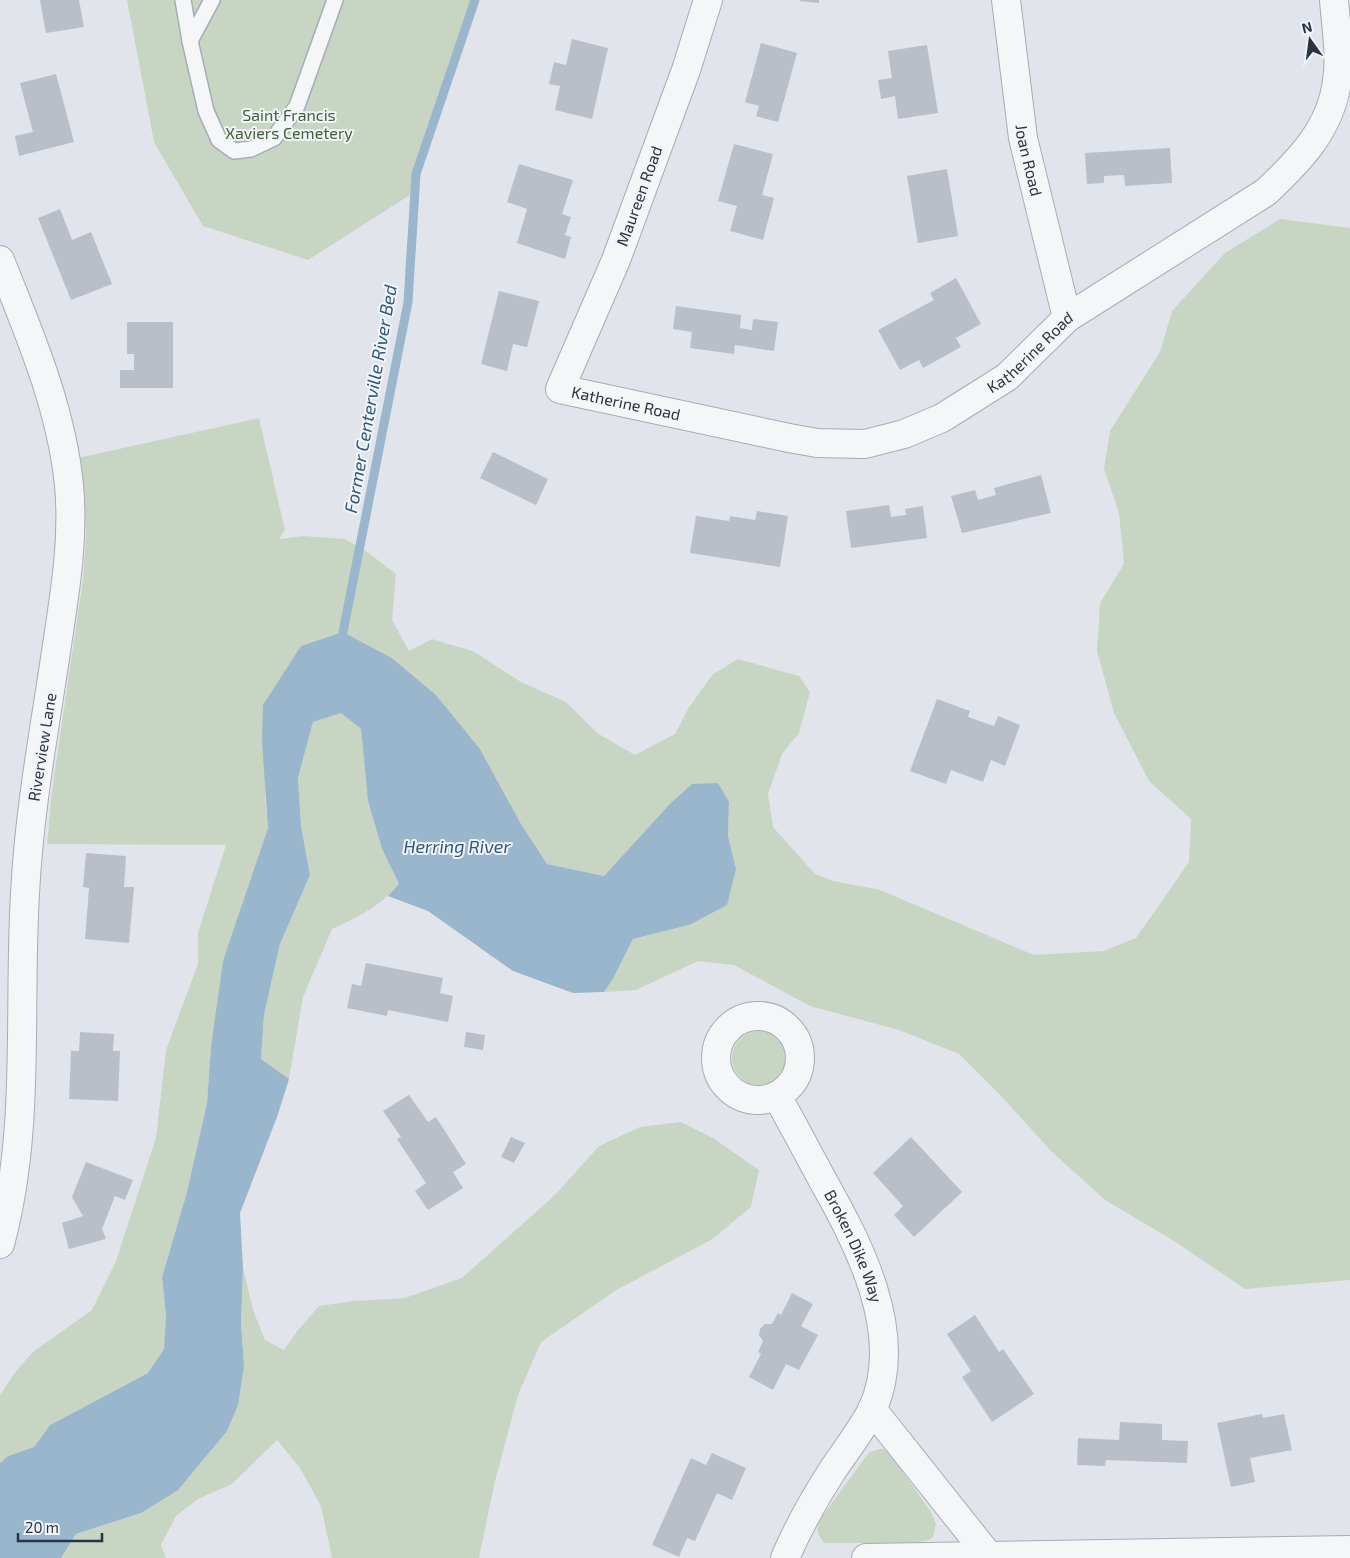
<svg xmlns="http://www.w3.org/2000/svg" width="1350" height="1558" font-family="'Exo 2',sans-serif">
<rect width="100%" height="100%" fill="#e1e5eb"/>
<g fill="#c8d5c2">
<polygon points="127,0 476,0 413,193 308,260 203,226 154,142"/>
<polygon points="1280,219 1350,228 1350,1280 1245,1289 1174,1241 1105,1200 1051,1151 1003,1098 959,1054 899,1030 810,1006 734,965 698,961 636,990 604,992 613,979 633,939 689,925 736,869 728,836 729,802 637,842 604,876 547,864 521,824 480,749 436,695 392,658 343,632 265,795 268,828 249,887 211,1047 207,1103 187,1192 162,1277 166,1315 164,1349 148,1373 50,1425 34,1447 8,1456 0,1463 0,1395 16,1371 33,1352 92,1310 116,1261 156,1138 166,1050 198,964 198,933 226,845 47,844 52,791 83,579 86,534 83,489 78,458 259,418 285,530 279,539 304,536 345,539 370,554 396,574 392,620 409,651 432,639 473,651 521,682 566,702 597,733 635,755 675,734 688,709 712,675 738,659 799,676 810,692 799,733 782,754 768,794 773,827 815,874 833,881 880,890 1034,955 1104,951 1136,938 1189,862 1191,819 1149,781 1114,713 1097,651 1100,603 1124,564 1119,513 1104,469 1110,431 1160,352 1172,311 1225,253"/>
<path d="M341,713l20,16 7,72 14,48 17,35c-19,22 -40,33 -67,45l-29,68 -14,82 -28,-20 3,-44 16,-71 30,-69 -9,-49 -3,-48 15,-56z"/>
<circle cx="759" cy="1058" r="27"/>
<polygon points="681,1122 713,1138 759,1170 751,1207 711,1240 618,1289 541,1342 518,1395 495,1481 479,1558 332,1558 321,1506 300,1468 277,1440 232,1484 198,1499 176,1516 161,1545 166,1558 61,1558 76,1534 141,1513 244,1366 241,1323 243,1268 253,1310 265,1340 284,1350 298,1330 319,1306 353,1301 405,1298 462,1278 556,1194 599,1146 640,1127"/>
<path d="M880,1449h4l8,8 39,55 5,12 -3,13 -4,3 -15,3h-89c-9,-9 -9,-15 -4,-25l46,-63 3,-3z"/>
</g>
<polygon fill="#9ab6cc" points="343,632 392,658 436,695 480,749 521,824 547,864 604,876 670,804 692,784 718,783 729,802 728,836 736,869 727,905 689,925 633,939 613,979 604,992 573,993 513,971 428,911 388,896 399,884 382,849 368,801 361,729 341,713 313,722 298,778 301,826 310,875 280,944 264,1015 261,1059 289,1079 277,1117 240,1213 243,1268 241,1323 244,1366 238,1405 227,1431 178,1490 141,1513 76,1534 61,1558 0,1558 0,1463 8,1456 34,1447 50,1425 148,1373 164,1349 166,1315 162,1277 187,1192 207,1103 211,1047 223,961 268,828 262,741 263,705 301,646"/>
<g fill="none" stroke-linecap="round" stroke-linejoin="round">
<polyline stroke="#9ab6cc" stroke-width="9" points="343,632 408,302 416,174 475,0"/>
</g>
<g fill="#b8bfc8">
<polygon points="40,0 79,0 84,27 46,33"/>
<polygon points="800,0 819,0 819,3 800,1"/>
<polygon points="572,39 608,48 592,119 555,110 560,86 549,84 554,62 566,65"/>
<polygon points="761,43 797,53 778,122 756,116 759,106 745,102"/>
<polygon points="927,45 938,113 898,119 895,96 881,99 878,80 892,78 888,51"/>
<polygon points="56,74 74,142 19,156 15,136 33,132 20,83"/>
<polygon points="734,144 773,154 762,195 774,198 763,240 730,231 737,206 718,201"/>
<polygon points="1170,148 1172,183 1125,186 1124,175 1104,176 1104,183 1087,184 1085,153"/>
<polygon points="519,164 573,180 562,214 571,217 565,235 571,237 565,259 517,243 527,209 507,202"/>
<polygon points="947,169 958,236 918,243 907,176"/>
<polygon points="60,209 72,240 91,232 112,284 71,300 38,218"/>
<polygon points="956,278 981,324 956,338 961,347 923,368 919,360 900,370 878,330 934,300 930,293"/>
<polygon points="499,291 539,301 527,347 513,344 507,371 481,364"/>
<polygon points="676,306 741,315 740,328 752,330 753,319 778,322 774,351 735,345 734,354 690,348 692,332 673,329"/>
<polygon points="127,322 173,322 173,388 120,388 120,370 134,370 134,354 127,354"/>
<polygon points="493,452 548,479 536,505 480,478"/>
<polygon points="1041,475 1051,513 962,533 951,496 975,490 978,500 996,495 994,488"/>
<polygon points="889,505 891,517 906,515 905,509 923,506 927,538 851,548 846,511"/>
<polygon points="757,511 788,516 780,567 690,553 696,516 729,521 730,516 755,520"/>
<polygon points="937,699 970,711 968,717 994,726 998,716 1020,725 1005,766 991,760 983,782 951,770 946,784 910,771"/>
<polygon points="86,853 126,856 124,887 134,887 129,943 85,939 89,888 83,887"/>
<polygon points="366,963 443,978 440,993 453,996 448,1022 388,1010 387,1016 347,1008 352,984 361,986"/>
<polygon points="80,1032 114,1034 113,1051 120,1051 118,1101 69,1099 71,1051 79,1051"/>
<polygon points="466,1032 485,1035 483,1050 464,1047"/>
<polygon points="409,1095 428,1122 436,1117 466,1164 453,1172 463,1188 428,1210 415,1191 426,1183 397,1139 401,1137 383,1111"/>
<polygon points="511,1137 525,1143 514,1163 501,1157"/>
<polygon points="911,1137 962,1192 914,1237 894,1215 903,1206 873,1173"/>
<polygon points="86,1162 133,1180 125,1200 115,1196 102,1229 106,1239 69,1249 62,1223 83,1216 72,1197"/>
<polygon points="792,1293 813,1304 801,1326 818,1335 799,1370 786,1364 773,1390 749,1377 761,1354 758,1352 763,1341 759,1335 760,1329 765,1324 772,1324 778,1313 781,1315"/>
<polygon points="975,1315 999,1352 1003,1349 1034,1394 992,1422 962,1377 971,1371 947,1334"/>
<polygon points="1262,1414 1263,1418 1284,1414 1292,1450 1250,1458 1255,1482 1231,1487 1217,1423"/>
<polygon points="1120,1422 1162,1424 1162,1440 1188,1441 1187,1463 1106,1460 1105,1466 1077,1465 1078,1438 1119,1440"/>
<polygon points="712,1453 746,1468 732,1500 717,1493 695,1541 687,1538 679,1557 652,1545 691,1458 706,1465"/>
</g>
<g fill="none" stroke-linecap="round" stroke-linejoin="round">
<defs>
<g id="service">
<polyline points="183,0 190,41 206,111 219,140 234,151 251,149 274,138 297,106 335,0"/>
<polyline points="190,41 212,0"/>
</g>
<g id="minor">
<path id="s1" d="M708,0l-22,70 -70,190 -56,129 229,49 28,5 48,1 39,-10 38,-16 65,-41 60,-59 199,-126c33,-31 65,-63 71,-111 4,-26 -1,-55 -3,-81"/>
<path id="s2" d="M1006,0l17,138 44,180"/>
<path d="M0,260c29,73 61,146 69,225 5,54 -4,107 -12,160 -12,82 -28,165 -32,249 -7,117 6,236 -25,350"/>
<circle cx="758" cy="1058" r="42"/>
<path id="s3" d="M777,1096c15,27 30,55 45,83 36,64 84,154 51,229 -9,19 -29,45 -41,63 -18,28 -34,57 -47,87"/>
<polyline points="872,1409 988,1555"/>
<polyline points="866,1558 1350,1550"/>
</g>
</defs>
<use href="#service" stroke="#a6acb5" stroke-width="18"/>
<use href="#minor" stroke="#a6acb5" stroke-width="30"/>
<use href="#service" stroke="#f4f6f8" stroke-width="15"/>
<use href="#minor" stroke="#f4f6f8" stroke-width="28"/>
</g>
<g text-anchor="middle" stroke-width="4" stroke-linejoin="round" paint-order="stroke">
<g font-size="16" fill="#406035" stroke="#f1f4f8">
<text x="289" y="121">Saint Francis<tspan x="289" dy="18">Xaviers Cemetery</tspan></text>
</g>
<g font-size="16" fill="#283443" stroke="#f1f4f8">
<text dy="6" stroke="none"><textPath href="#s2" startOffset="162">Joan Road</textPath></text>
<text transform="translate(639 196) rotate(-70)" y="6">Maureen Road</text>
<text dy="6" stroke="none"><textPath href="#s1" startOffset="919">Katherine Road</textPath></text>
<text dy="6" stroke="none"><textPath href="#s1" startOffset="484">Katherine Road</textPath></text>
<text transform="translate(42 747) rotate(-81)" y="6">Riverview Lane</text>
<text dy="6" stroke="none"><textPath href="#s3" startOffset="169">Broken Dike Way</textPath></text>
</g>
<g font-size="18" font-style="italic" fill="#30567a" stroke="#f1f4f8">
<text transform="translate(371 399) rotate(-80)" y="6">Former Centerville River Bed</text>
<text x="457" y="853">Herring River</text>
</g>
</g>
<g transform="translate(1310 40) rotate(346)" stroke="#f1f4f8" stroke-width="4" paint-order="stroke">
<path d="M0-4L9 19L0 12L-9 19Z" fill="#283443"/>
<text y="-8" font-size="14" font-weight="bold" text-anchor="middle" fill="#283443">N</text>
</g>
<path d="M18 1533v8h84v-8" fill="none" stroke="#283443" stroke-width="2.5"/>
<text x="25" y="1533" font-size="15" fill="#283443" stroke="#f1f4f8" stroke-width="4" paint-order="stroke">20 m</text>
</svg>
